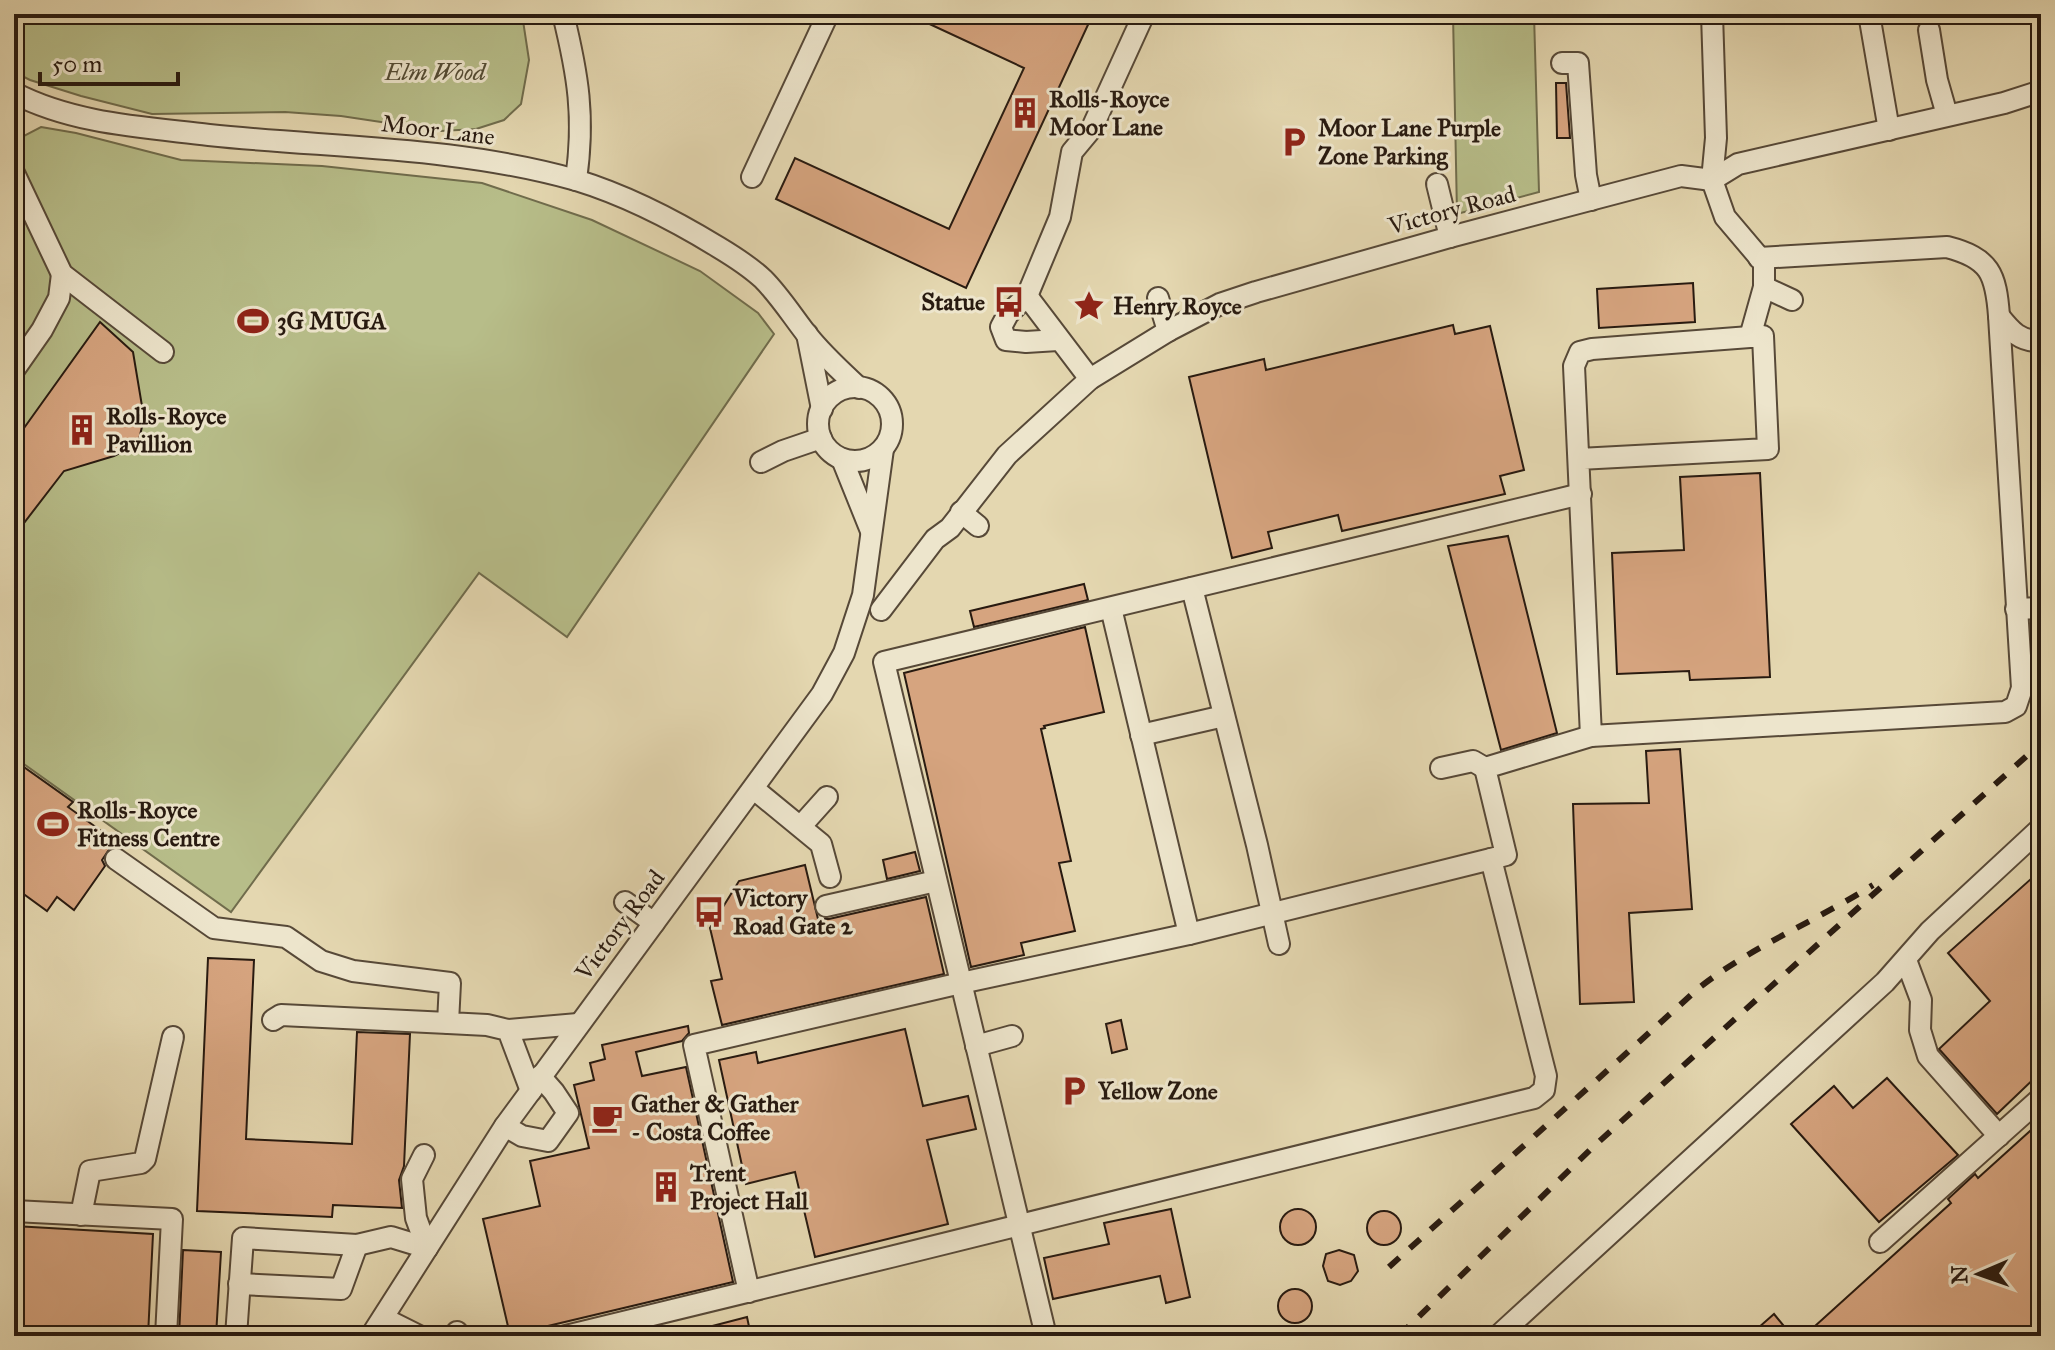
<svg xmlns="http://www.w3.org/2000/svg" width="2055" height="1350" font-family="'IM FELL Great Primer',serif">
<rect width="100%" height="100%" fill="#e4d7b0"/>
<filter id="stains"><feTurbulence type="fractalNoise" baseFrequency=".0025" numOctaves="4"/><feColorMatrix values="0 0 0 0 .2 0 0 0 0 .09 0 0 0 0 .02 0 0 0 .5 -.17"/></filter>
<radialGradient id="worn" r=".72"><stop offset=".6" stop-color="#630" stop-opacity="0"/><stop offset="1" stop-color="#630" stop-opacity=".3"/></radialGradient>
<g fill="#b7bd89" stroke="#706c4c" stroke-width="2">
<polygon points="14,14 522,14 529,60 521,104 504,120 476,129 441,131 341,116 285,112 152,114 81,96 30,80 14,72"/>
<polygon points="1453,14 1534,14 1539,192 1457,214"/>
<polygon points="41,127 76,133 181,160 322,166 482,183 592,220 700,271 758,313 774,334 567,637 479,573 231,912 14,757 14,141"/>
</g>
<g fill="#d6a47f" stroke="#281a10" stroke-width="2">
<polygon points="908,14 1026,14 1044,22 1048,14 1093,14 966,288 776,199 795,158 949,229 1024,68"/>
<polygon points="1556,83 1566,83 1570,138 1557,138"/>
<polygon points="1693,283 1695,322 1599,328 1597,289"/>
<polygon points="100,322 133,352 144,418 138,444 114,456 64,471 14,536 14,442"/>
<polygon points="1453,325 1455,334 1490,326 1524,470 1500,476 1505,494 1342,531 1338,515 1268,532 1272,548 1232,558 1189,377 1264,359 1266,370"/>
<polygon points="1760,473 1770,677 1690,680 1689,671 1617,674 1612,553 1684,550 1680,477"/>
<polygon points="1508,536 1557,733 1501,750 1448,546"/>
<polygon points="1084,584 1088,600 974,627 970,611"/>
<polygon points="1085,627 1104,712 1044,726 1045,728 1041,729 1071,861 1059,863 1075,931 1021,943 1024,955 971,967 904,673"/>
<polygon points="1680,749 1692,909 1629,913 1634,1002 1580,1004 1573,804 1649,803 1646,751"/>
<polygon points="14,760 73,802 68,807 115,841 102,860 105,866 74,910 57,897 47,911 14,887"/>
<polygon points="915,852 920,871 887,879 883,860"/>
<polygon points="805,865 818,919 829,919 926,897 944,974 722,1025 711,981 722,979 710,928 739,881"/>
<polygon points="2041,870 2041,1072 1997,1114 1939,1049 1990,1001 1948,953"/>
<polygon points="208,958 254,960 246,1139 352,1144 357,1032 410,1034 404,1166 399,1180 402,1208 333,1205 332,1217 197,1211"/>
<polygon points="1121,1020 1127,1049 1112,1053 1106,1024"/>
<polygon points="688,1026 689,1033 682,1041 636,1052 642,1076 686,1067 733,1282 510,1335 483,1219 540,1206 530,1161 589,1148 574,1085 594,1080 590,1063 605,1059 602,1045"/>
<polygon points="905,1029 923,1106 968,1096 976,1129 927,1140 948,1224 815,1257 795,1172 746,1184 719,1060 756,1052 758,1063"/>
<polygon points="1887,1078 1958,1155 1879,1222 1791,1124 1834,1086 1853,1108"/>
<polygon points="2041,1121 2041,1328 2032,1336 1804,1336 1951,1203 1948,1199 1975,1174 1978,1178"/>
<polygon points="1171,1209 1190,1297 1166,1303 1160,1276 1053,1299 1044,1258 1109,1244 1104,1223"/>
<circle cx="1298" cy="1227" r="18"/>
<circle cx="1384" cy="1228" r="17"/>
<polygon points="14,1226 153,1234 148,1336 14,1336"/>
<polygon points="183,1250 221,1252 216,1336 179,1336"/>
<polygon points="1339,1250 1354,1255 1358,1271 1351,1281 1340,1285 1328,1281 1323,1266 1326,1254"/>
<circle cx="1295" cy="1306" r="17"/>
<polygon points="1774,1314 1792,1336 1765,1336 1758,1328"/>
<polygon points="747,1317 751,1336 694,1336 693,1331"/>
</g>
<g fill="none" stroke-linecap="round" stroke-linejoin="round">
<defs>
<g id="minor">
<path d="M563,14c15,61 22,103 13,166"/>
<polyline points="1712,14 1716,138 1712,180 1725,217 1764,263 1764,287 1792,300"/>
<polyline points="1869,14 1889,130"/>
<polyline points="1929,30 1937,80 1947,115"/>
<polyline points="1562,63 1578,63 1586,175 1591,200"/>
<path d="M14,93c60,31 129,34 195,42 122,13 247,11 367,45 49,15 98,40 142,67 15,9 32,20 45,32 17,17 30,38 45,57 15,19 33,35 51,52"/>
<polyline points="14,173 62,274 163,352"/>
<polyline points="752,177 828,14"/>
<polyline points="1437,184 1450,237"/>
<polyline points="1027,296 1090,379"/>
<polyline points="1158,298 1168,331"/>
<path d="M1999,316c12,15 21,26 42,25"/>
<polyline points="807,334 822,409"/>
<polyline points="1750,337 1764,287"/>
<polyline points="1058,340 1026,342 1006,340 1001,327 1008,314 1027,296 1060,217 1072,152 1092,128 1144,14"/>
<polyline points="14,370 42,330 59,298 62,274"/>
<circle cx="855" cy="424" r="37"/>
<polyline points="842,459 871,531"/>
<path d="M1579,459l189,-10 -5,-113 -171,13 -12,3 -6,14 17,370 414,-24 11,-6 6,-18 -23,-372c-3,-42 -9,-58 -52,-69l-188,11"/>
<polyline points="761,462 783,451 821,438"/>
<polyline points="961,512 978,526"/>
<polyline points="1192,588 1257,845 1279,944"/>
<polyline points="1111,608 1189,934"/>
<polyline points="2016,609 2041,608"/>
<polyline points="881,610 935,539 950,528 1007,455 1090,379 1168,331 1220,304 1256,292 1450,237 1681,176 1712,180 1738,164 2004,103 2041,91"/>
<polyline points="1141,735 1224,716"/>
<polyline points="1441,768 1473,761 1485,768"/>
<polyline points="754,789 821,844 830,877"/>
<polyline points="801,826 827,797"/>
<polyline points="116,859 214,928 286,937 321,961 353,971 450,983 448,1023 487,1025 508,1030 531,1091"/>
<polyline points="1491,859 1506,855 1485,768 1591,736"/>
<polyline points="625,902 654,923"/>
<polyline points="826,906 936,881"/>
<polyline points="1906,960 1921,1000 1920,1030 1928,1056 1999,1136"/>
<polyline points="273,1020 281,1015 448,1023"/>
<polyline points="508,1030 578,1024"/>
<polyline points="976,1046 1012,1036"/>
<polyline points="505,1126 522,1136 548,1141 568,1113 554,1092 540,1076"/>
<polyline points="424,1155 412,1179 416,1218 427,1248"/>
<polyline points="14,1211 172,1219 166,1336"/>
<polyline points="81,1215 90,1171 141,1163 145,1159 173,1037"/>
<polyline points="1880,1242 2041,1098"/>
<polyline points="239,1284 341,1289 357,1245"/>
<polyline points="383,1318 419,1336"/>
<polyline points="236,1336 243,1238 357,1245 391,1237 427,1248"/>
<polyline points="371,1336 505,1126 822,694 844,653 863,595 883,449"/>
<polyline points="455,1336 457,1332"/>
<path d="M566,1336c323,-78 645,-158 968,-238l10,-8 2,-14 -55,-217 -302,75 -228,49 -267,62 55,247"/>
<polyline points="1046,1336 884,662 1581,494"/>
<polyline points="1498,1336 1885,982 1930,931 2041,828"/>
</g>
</defs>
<use href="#minor" stroke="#574938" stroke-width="24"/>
<use href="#minor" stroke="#ede5cc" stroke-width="20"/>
<g stroke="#281a10" stroke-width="6" stroke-dasharray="14 14" stroke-linecap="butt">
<path d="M1389,1267l311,-280c53,-41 116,-66 173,-102"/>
<polyline points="1399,1336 1593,1147 2041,743"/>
</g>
</g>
<defs>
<symbol id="building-bare" viewBox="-9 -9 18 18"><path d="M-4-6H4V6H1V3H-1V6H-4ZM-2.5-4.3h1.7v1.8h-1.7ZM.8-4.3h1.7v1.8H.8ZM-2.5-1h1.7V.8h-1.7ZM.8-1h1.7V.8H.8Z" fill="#8f2418" stroke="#ede5cc" stroke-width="2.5" paint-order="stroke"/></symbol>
<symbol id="parking-bare" viewBox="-9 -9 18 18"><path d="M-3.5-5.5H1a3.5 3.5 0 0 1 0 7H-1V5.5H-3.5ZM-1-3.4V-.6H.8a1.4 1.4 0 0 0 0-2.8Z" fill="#8f2418" stroke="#ede5cc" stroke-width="2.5" paint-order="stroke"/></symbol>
<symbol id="bus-bare" viewBox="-9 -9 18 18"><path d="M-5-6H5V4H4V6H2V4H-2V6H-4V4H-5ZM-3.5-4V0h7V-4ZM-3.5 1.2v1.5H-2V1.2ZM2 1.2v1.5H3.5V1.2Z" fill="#8f2418" stroke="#ede5cc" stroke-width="2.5" paint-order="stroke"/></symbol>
<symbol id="sight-bare" viewBox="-9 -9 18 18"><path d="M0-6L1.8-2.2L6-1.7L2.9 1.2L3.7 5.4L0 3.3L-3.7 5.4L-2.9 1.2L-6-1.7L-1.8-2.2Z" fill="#8f2418" stroke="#ede5cc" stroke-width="2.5" paint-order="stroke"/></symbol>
<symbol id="stadium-bare" viewBox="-9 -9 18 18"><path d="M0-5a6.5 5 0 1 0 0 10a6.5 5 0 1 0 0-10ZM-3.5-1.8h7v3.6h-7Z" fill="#8f2418" stroke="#ede5cc" stroke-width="2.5" paint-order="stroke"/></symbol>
<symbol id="cafe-bare" viewBox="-9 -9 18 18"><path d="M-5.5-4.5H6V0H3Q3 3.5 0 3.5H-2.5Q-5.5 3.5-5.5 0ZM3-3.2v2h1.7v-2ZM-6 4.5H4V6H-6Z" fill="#8f2418" stroke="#ede5cc" stroke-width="2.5" paint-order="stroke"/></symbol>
</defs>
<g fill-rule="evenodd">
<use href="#building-bare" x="1003" y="91" width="44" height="44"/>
<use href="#parking-bare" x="1272" y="120" width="44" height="44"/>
<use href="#bus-bare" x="987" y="280" width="44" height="44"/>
<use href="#sight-bare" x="1067" y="284" width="44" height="44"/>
<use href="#stadium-bare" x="231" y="299" width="44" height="44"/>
<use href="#building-bare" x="60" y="408" width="44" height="44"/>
<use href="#stadium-bare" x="31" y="802" width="44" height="44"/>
<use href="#bus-bare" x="687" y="890" width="44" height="44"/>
<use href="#parking-bare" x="1052" y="1069" width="44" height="44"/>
<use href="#cafe-bare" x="585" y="1096" width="44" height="44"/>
<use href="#building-bare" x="644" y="1165" width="44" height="44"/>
</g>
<g text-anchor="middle" stroke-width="6" stroke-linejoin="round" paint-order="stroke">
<g font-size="24" font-style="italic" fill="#534b34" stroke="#ede5cc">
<text x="435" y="80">Elm Wood</text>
</g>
<g font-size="24" font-weight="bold" fill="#281a10" stroke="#ede5cc" text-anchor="start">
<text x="1049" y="107">Rolls-Royce<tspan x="1049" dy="28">Moor Lane</tspan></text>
<text x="1318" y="136">Moor Lane Purple<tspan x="1318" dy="28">Zone Parking</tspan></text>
<text x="985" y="310" text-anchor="end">Statue</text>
<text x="1113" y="314">Henry Royce</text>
<text x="277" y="329">3G MUGA</text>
<text x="106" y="424">Rolls-Royce<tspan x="106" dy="28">Pavillion</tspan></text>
<text x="77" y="818">Rolls-Royce<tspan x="77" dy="28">Fitness Centre</tspan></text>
<text x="733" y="906">Victory<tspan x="733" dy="28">Road Gate 2</tspan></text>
<text x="1098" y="1099">Yellow Zone</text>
<text x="631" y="1112">Gather &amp; Gather<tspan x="631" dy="28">- Costa Coffee</tspan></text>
<text x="690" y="1181">Trent<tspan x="690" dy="28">Project Hall</tspan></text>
</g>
<g font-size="24" fill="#281a10" stroke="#ede5cc">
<text transform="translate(438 130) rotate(7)" y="8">Moor Lane</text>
<text transform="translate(1452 210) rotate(-15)" y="8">Victory Road</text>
<text transform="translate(620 925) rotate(-53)" y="8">Victory Road</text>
</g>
</g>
<rect width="2055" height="1350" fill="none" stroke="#e4d7b0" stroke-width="48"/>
<rect x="16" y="16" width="2023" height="1318" fill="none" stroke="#281a10" stroke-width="4"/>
<rect x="24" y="24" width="2007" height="1302" fill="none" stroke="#281a10" stroke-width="2"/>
<g transform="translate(1979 1274) rotate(268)" stroke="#ede5cc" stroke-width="6" paint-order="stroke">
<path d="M0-6L14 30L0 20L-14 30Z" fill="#281a10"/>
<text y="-12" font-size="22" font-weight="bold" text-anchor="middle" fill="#281a10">N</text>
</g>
<path d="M40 72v12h138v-12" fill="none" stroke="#281a10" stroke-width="4"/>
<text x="52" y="72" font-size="24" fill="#281a10" stroke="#ede5cc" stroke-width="6" paint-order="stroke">50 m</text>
<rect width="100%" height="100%" filter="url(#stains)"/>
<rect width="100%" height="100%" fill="url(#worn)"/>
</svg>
